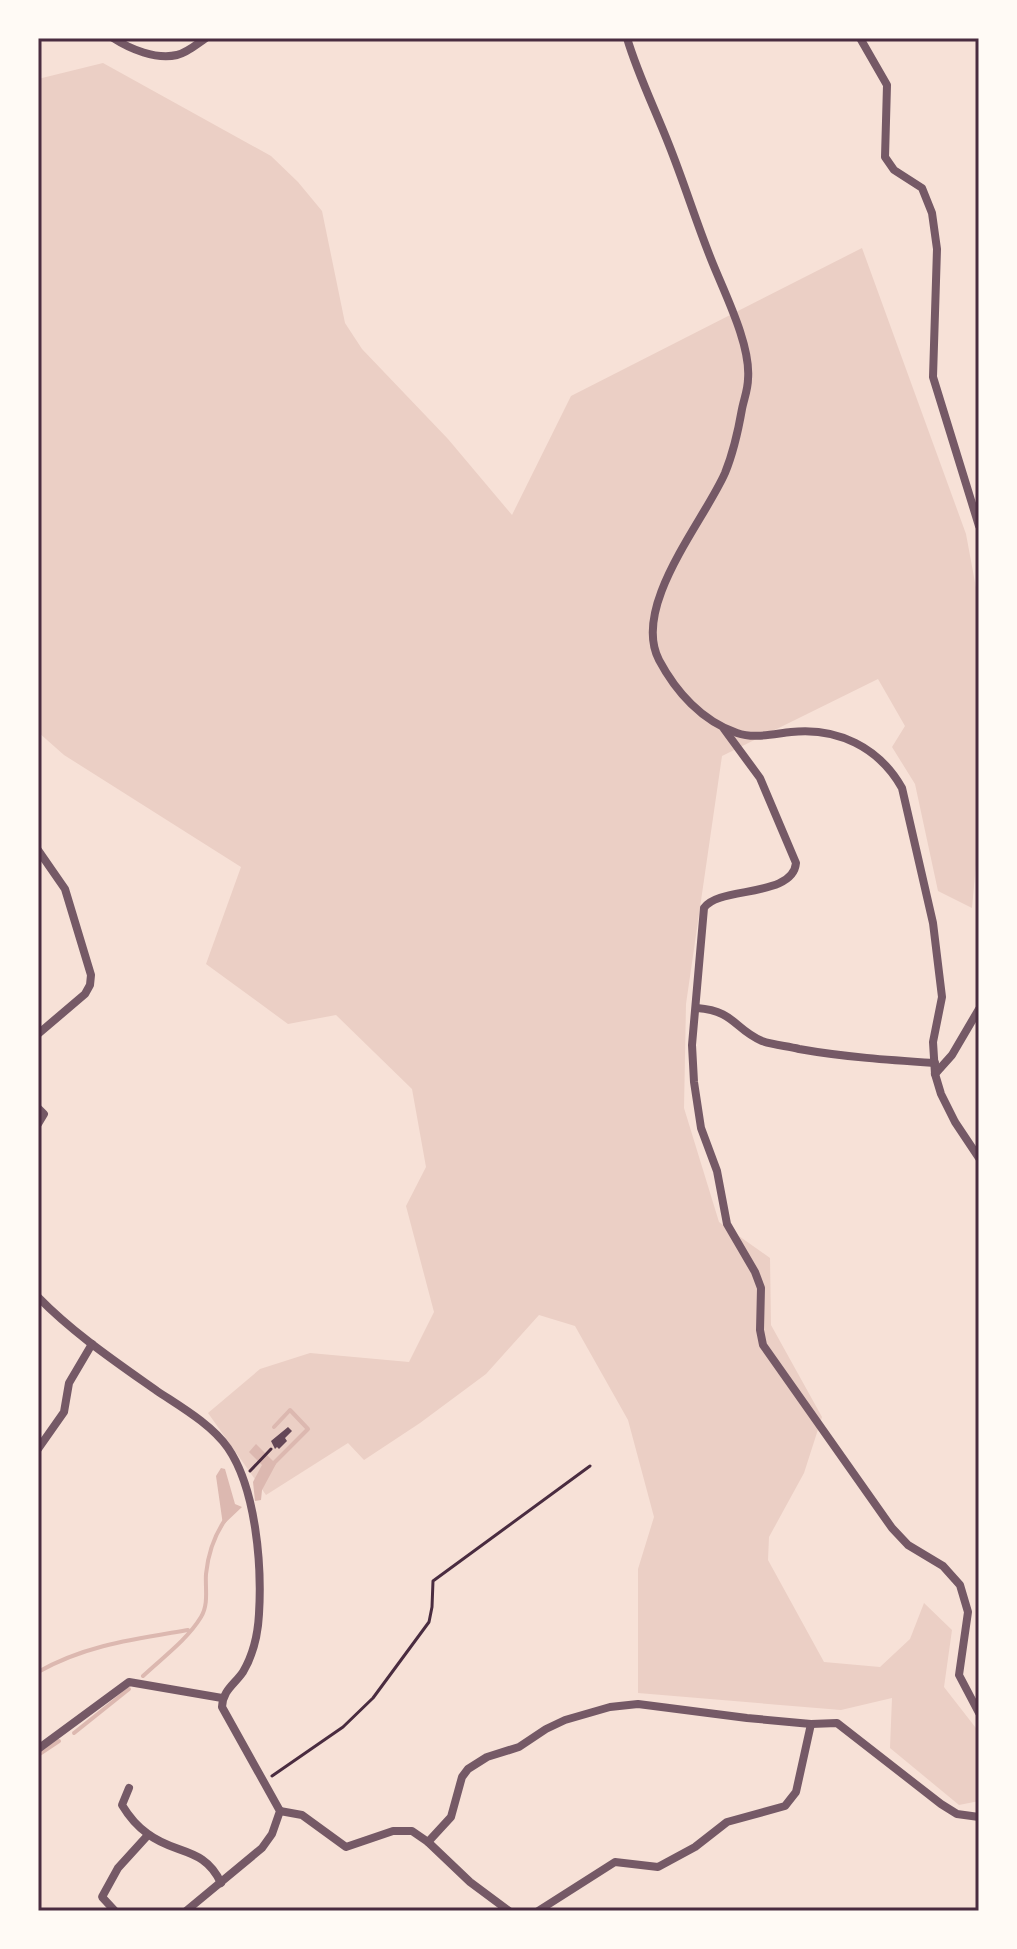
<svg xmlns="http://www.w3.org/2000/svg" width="1017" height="1949" font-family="'Noto Sans',sans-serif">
<rect width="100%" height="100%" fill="#f7e1d7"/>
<polygon fill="#ebcfc5" points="103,63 271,156 298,182 322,211 345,323 362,349 448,439 512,515 571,396 862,248 966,534 979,604 979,831 972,908 938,891 915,784 892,747 905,726 878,679 722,756 686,1004 684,1108 719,1222 770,1258 771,1325 822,1417 804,1473 769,1537 768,1560 824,1662 880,1667 910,1639 924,1603 952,1630 944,1687 979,1732 979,1801 959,1805 890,1748 892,1698 841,1710 638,1693 638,1569 654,1517 628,1420 575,1326 539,1315 486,1374 420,1423 364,1460 348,1443 266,1495 208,1413 260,1369 310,1353 409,1362 434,1312 406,1206 426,1167 412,1089 336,1015 288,1024 206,964 241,867 64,755 38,732 38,79"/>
<g fill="#dcb8b0">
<polygon points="256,1444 276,1464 262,1490 261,1500 255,1501 253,1482 262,1465 249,1452"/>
<polygon points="221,1468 225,1469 235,1504 242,1507 223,1525 216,1476"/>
</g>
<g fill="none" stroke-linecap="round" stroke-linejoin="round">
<g stroke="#dcb8b0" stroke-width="4">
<polyline points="271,1466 308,1429 290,1410 274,1427"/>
<path d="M38,1672c47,-27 97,-33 150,-42"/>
<path d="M143,1676c19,-18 44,-36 58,-59 8,-13 4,-29 5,-43 2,-20 8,-38 19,-54"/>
<polyline points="74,1733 129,1689"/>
<polyline points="38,1755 59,1741"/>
</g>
</g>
<polygon fill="#644757" points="288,1427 292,1431 285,1438 287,1441 279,1449 277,1447 275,1449 271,1441"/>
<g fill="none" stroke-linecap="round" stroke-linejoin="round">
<g stroke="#4a2c40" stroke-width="3">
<polyline points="250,1471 271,1449"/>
<polyline points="272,1776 343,1727 373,1698 429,1622 432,1607 433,1581 590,1466"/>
</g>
<g stroke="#755966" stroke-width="8">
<path d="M113,38c17,11 43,22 64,17 10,-2 20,-11 29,-17"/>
<path d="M627,38c11,37 28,71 42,107 16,40 28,80 44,119 13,32 38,82 35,115 0,10 -4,20 -6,30 -4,23 -8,42 -17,64 -21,48 -94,133 -66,187 17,32 43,61 78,73 17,6 36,1 54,-1 46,-5 88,15 111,56l31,135 9,74 -9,45 2,32 6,20 14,28 24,36"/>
<polyline points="860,38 887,85 885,157 894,170 922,188 932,213 937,249 933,377 979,526"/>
<path d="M724,729l36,49 36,85c-3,35 -78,23 -92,45l-12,137 2,37 7,46 16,43 10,53 28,48 6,16 -1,42 3,15 129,183 16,17 35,21 17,19 8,27 -9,63 20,38"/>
<polyline points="38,850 65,889 91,975 90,985 85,994 38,1034"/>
<path d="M697,1008c38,3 37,21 65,33 11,4 25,5 37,8 45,8 90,11 136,14"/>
<polyline points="935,1074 952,1055 979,1009"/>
<polyline points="38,1108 44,1114 38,1124"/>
<path d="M38,1297c35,36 78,65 119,94 24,16 54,33 71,57 28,41 34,117 31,166 -1,19 -6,41 -16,58 -9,13 -20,18 -21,35l58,104 -8,23 -10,14 -76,63"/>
<polyline points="38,1449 64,1412 69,1383 92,1344"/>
<polyline points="38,1749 129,1682 222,1698"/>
<path d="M129,1788l-7,17c6,10 16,22 26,29 27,21 56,12 73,49"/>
<polyline points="280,1811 302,1815 346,1847 393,1831 412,1831 428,1842 470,1882 509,1911"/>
<polyline points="428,1842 451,1817 462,1777 468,1769 487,1757 519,1747 546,1729 565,1720 610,1707 638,1704 747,1718 811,1724 837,1723 941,1804 957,1814 979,1817"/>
<polyline points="115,1911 102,1897 118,1868 148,1835"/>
<polyline points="538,1911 615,1862 658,1867 695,1847 727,1822 785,1806 796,1792 811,1724"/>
</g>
</g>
<rect width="1017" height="1949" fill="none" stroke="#fffaf5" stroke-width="80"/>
<rect x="40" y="40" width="937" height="1869" fill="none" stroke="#4a2c40" stroke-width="3"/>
</svg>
